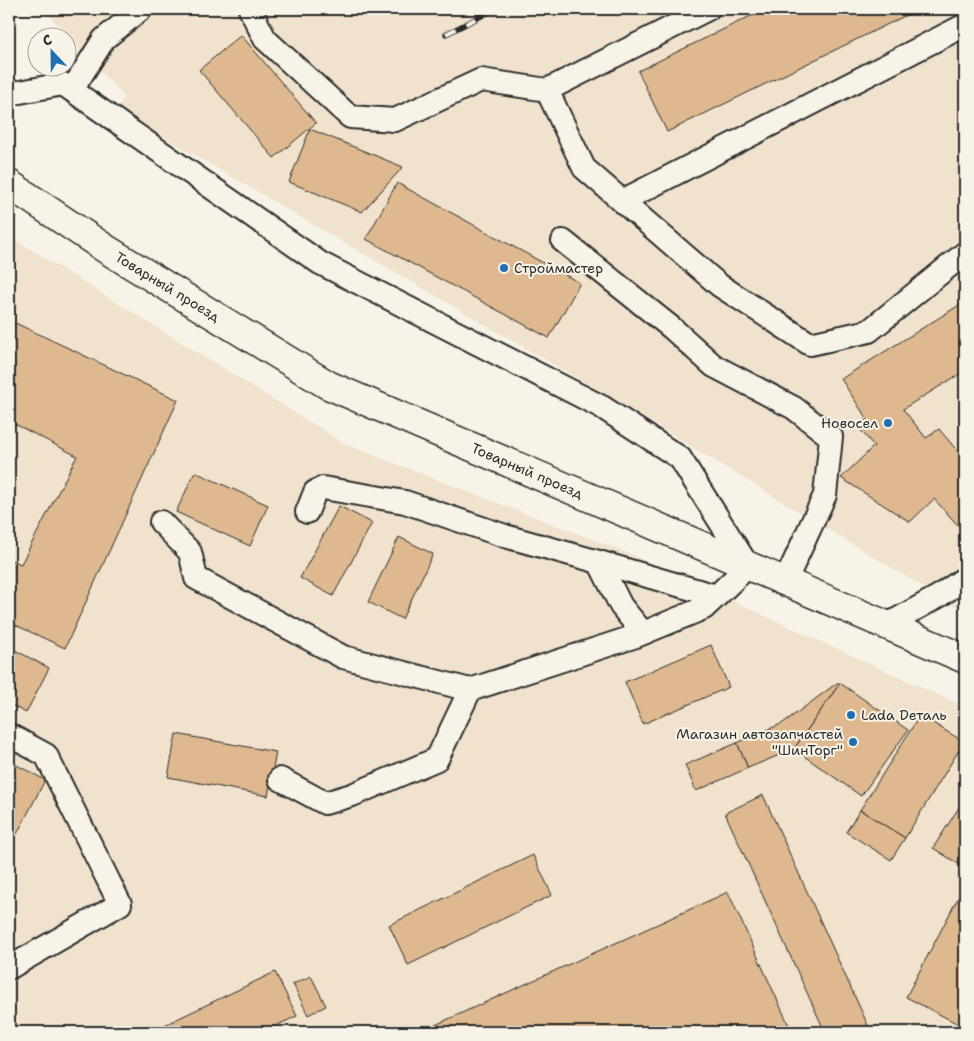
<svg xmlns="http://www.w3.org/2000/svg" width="974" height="1041" font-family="'Shantell Sans',sans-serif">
<rect width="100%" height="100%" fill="#f7f3e8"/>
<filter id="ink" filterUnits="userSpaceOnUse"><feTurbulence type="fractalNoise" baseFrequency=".02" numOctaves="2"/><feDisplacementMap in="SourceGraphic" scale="10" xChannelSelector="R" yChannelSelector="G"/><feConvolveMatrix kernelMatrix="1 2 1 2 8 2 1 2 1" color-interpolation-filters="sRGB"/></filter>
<g filter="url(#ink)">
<g fill="#f0e2cd">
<polygon points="43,9 965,9 965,603 956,607 621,404 117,110 124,97"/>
<polygon points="9,236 347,445 623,551 965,707 965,1017 957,1032 9,1032"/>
</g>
<g fill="#deb98f" stroke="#2b2b2b">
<polygon points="765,9 919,9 667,132 638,71"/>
<polygon points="241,35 316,123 274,158 199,70"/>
<polygon points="310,129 403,167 362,212 289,182"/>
<polygon points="397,183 580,283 549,338 366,239"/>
<polygon points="961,304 965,311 965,376 963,372 903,409 926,438 939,429 965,460 959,471 965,477 965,533 934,499 910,522 841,478 874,446 858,427 867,419 841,379"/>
<polygon points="9,320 178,400 65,648 9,622 9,559 21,564 77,456 9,421"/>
<polygon points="195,472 268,505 250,546 176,512"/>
<polygon points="339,506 372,523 333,596 300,578"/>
<polygon points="399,537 433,554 402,619 368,602"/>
<polygon points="711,645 729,687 643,724 625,682"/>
<polygon points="9,647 49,668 26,713 9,704"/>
<polygon points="837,683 840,683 794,749 748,768 737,743 783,723"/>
<polygon points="840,683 908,730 861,796 794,749"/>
<polygon points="920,715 964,742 905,838 860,810"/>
<polygon points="176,734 276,752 268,796 168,777"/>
<polygon points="737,743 748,768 696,791 685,765"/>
<polygon points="9,761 45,780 17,834 9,830"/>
<polygon points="763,795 871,1032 825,1032 725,813"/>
<polygon points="965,798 965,868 933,848"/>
<polygon points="860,810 905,838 891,860 846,832"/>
<polygon points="533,855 552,895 408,965 389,925"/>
<polygon points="728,892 792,1032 420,1032"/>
<polygon points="960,894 965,896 965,1015 960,1025 906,997"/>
<polygon points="275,972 297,1016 263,1032 150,1032"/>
<polygon points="311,976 326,1006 308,1015 293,984"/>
</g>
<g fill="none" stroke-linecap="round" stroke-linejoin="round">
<defs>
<g id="minor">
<polyline points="250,9 265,39 350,117 395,120 481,80 547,90 708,9"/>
<polyline points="72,90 104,39 141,9"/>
<polyline points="547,90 584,168 719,285 810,344 869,331 965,253"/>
<polyline points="9,94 63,84 320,263 602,407 680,458 748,566 704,608 636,636 470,690 437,759 352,795 325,803 280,779"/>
<polyline points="622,201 965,25"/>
<polyline points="563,241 673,329 714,366 794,408 831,437 825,495 785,582"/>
<polyline points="307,512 315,492 323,488 405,502 505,536 599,562 716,596"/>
<polyline points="161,522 190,552 196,578 343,657 470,690"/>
<polyline points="599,562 621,606 643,633"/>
<polyline points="887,625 939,596 965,578"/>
<polyline points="9,735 46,755 120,904 9,968"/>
</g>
<g id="major">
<path id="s1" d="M9,184l97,65 222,136 637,274"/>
</g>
</defs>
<use href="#minor" stroke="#2b2b2b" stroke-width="26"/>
<use href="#major" stroke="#2b2b2b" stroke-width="31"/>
<use href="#minor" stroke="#f7f3e8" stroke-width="22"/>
<use href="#major" stroke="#f7f3e8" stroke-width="28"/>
<defs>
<polyline id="rail" points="446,34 495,9"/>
</defs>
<use href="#rail" stroke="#2b2b2b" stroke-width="5.5"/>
<use href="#rail" stroke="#f7f3e8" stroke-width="4" stroke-dasharray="11" stroke-linecap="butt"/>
</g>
</g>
<g fill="#1f6fb2" stroke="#f7f3e8" stroke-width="2">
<circle cx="504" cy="268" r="5"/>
<circle cx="888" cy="423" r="5"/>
<circle cx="851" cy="715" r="5"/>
<circle cx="853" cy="742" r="5"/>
</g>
<g text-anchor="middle" stroke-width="4" stroke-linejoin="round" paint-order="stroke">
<g font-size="14" fill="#2b2b2b" stroke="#f7f3e8" text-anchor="start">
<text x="514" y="273">Строймастер</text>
<text x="878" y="428" text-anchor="end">Новосел</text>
<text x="861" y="720">Lada Dеталь</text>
<text x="843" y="739" text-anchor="end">Магазин автозапчастей<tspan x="843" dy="16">"ШинТорг"</tspan></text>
</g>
<g font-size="14" fill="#2b2b2b" stroke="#f7f3e8">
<text dy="5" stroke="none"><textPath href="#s1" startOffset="189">Товарный проезд</textPath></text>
<text dy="5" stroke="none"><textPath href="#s1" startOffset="594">Товарный проезд</textPath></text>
</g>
</g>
<rect width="974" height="1041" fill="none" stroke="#f7f3e8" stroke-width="30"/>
<rect x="15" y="15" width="944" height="1011" fill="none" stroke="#2b2b2b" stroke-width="2" filter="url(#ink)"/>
<g transform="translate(52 52) rotate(338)"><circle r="24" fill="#f7f3e8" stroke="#a5a39c"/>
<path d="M0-4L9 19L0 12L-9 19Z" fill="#1f6fb2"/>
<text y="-8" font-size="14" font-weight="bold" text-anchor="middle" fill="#2b2b2b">С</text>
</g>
</svg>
